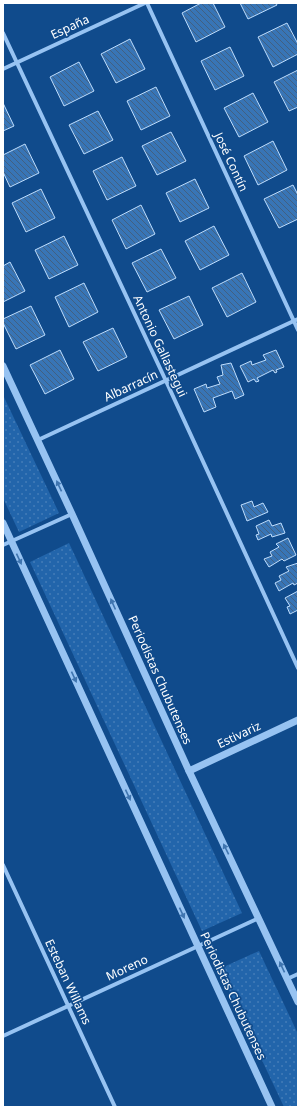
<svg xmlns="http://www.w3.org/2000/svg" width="301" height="1110" font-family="'Noto Sans',sans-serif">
<defs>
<pattern id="grass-dots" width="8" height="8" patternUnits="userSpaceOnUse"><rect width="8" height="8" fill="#2265ab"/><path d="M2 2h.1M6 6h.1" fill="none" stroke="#437cb8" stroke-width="1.8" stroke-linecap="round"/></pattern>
<pattern id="building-back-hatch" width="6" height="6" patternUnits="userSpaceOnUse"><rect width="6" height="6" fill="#3875b6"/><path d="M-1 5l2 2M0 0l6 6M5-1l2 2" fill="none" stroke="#426081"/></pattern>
</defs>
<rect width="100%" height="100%" fill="#104b8c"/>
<g fill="url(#grass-dots)">
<polygon points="3,395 59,513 19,532 3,498"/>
<polygon points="69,543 242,913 202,931 30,562"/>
<polygon points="259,951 298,1034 298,1107 284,1107 219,969"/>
</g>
<g fill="url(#building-back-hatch)" stroke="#beddfd">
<polygon points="201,3 213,3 225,27 196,42 182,13"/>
<polygon points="240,3 276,3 277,5 248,19"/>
<polygon points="287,23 298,44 298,54 273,67 258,37"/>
<polygon points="130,39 145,69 116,83 101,54"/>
<polygon points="230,47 244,76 215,90 201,61"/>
<polygon points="79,62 94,91 64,106 50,77"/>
<polygon points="298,70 298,107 289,111 274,82"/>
<polygon points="156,87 170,116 141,130 127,101"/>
<polygon points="253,93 268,122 239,137 224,108"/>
<polygon points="3,103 14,126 3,131"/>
<polygon points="98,111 113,140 84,154 69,125"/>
<polygon points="171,132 186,161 157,175 142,146"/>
<polygon points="273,141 287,170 258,185 244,156"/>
<polygon points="25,144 39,173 10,187 3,172 3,155"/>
<polygon points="122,157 136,186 107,200 93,171"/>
<polygon points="195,179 209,208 180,222 166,193"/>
<polygon points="293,185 298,195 298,219 279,228 264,199"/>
<polygon points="41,189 55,218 26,232 12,203"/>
<polygon points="141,205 155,234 126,249 112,220"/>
<polygon points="214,226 229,255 200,270 185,241"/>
<polygon points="64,236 78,265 49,279 35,250"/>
<polygon points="161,249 176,278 147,292 132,263"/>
<polygon points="10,262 25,291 3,302 3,266"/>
<polygon points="242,273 256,302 227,317 212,288"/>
<polygon points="84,283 98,312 69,327 55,297"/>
<polygon points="189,296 203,325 174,339 159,310"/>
<polygon points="31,306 45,335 16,349 3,323 3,319"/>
<polygon points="113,328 127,357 98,371 83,342"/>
<polygon points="60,350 74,379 45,394 30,365"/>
<polygon points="276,350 284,367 276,370 277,372 275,373 273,370 257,378 259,381 256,382 254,379 248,382 240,366 251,361 252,365 266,360 263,355"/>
<polygon points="231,363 244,395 235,399 232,391 213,398 216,407 204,412 194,389 206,384 207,388 220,384 217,377 223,375 221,365"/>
<polygon points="252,501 254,507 263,503 268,512 247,521 241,505"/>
<polygon points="269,520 272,526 281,523 285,533 272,537 271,534 258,540 256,535 259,534 256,526"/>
<polygon points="288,538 296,555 284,561 282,559 269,567 264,559 272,556 270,552 279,547 276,544"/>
<polygon points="298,563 298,583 294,585 293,583 279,591 275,583 281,580 279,576 289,571 286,567"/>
<polygon points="298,591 298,610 290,614 287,607 290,606 285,598"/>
</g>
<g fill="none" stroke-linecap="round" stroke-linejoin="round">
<g stroke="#97c3f2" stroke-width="4">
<polyline points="147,3 298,330"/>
<polyline points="3,33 166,381 298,668"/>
<polyline points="3,69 145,3"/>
<polyline points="38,440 298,319"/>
<polyline points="3,545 72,514"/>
<polyline points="3,865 115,1107"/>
<polyline points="287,979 298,974"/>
<polyline points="3,1036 259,918"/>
</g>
<g stroke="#97c3f2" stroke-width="7">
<polyline points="3,366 72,514 189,771 298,1002"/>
<polyline points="3,523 272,1107"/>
<polyline points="189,771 298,720"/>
</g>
</g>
<defs><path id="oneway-solid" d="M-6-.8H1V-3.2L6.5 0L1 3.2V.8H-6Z"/></defs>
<g fill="#3f75b0">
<use href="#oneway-solid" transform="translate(59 486) rotate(-115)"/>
<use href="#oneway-solid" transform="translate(19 559) rotate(65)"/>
<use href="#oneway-solid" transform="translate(113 604) rotate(-114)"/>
<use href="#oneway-solid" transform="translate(74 677) rotate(65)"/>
<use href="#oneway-solid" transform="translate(128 795) rotate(65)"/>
<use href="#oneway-solid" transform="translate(226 849) rotate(-116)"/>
<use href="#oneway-solid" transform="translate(182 913) rotate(65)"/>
<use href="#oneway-solid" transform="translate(282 967) rotate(-115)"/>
</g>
<g text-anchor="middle" stroke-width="3.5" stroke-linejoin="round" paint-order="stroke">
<g font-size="12" fill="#fff" stroke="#104b8c">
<text transform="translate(70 27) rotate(-25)" y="4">España</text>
<text transform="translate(231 162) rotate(65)" y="4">José Contín</text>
<text transform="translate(160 346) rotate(65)" y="4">Antonio Gallastegui</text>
<text transform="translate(131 386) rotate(-25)" y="4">Albarracín</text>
<text transform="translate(160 680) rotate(66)" y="4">Periodistas Chubutenses</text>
<text transform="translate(239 735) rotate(-25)" y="4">Estivariz</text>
<text transform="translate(127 968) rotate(-25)" y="4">Moreno</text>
<text transform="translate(68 982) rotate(65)" y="4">Esteban Willams</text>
<text transform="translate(233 996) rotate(65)" y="4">Periodistas Chubutenses</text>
</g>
</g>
<rect width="301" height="1110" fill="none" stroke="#ffffff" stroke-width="8"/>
</svg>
